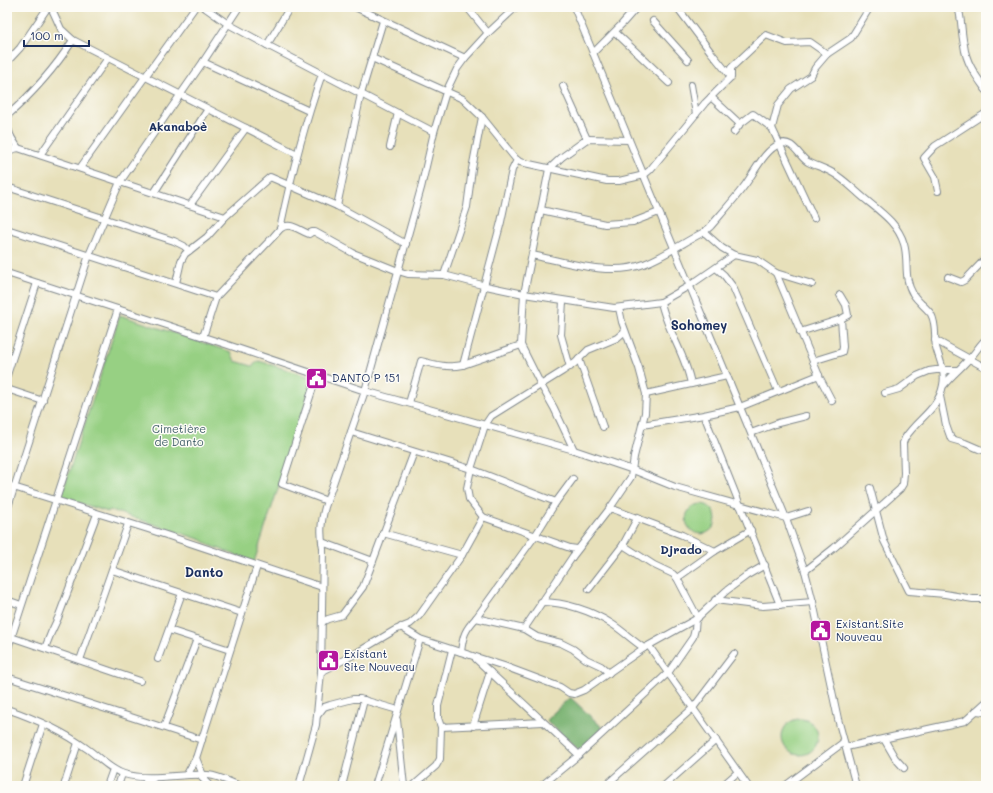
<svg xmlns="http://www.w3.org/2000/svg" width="993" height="793" font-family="Mali,sans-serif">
<rect width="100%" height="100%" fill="#fdfcf7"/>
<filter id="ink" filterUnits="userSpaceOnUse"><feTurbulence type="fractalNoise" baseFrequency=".025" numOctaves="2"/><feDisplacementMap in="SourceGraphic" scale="8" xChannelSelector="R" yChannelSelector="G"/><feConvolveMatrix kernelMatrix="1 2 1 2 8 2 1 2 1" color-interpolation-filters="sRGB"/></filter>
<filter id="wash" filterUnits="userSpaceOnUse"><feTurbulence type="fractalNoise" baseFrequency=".012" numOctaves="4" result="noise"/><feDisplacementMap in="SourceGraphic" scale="16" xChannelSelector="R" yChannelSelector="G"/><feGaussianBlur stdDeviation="0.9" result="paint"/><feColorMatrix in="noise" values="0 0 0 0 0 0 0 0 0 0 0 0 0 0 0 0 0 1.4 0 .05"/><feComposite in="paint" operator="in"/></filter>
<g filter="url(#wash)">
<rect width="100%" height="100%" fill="#e7e0ba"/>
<g fill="#97d083" stroke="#598070">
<polygon points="120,315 231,352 235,361 252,366 259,361 314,378 254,562 209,545 202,540 110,510 108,512 61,497"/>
<circle cx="701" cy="519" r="15"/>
<circle cx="800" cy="737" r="18"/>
</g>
<polygon fill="#79b271" stroke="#4a7068" points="570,697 603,728 579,750 546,720"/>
</g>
<g filter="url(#ink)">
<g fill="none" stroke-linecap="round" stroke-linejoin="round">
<defs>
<g id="minor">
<polyline points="51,7 61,29 73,40 297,154"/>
<polyline points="204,7 228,24 267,45 434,132"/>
<polyline points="355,7 465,58"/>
<polyline points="467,7 488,33"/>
<polyline points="574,7 786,518 805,571 813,602 838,719 856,786"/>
<path d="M958,7c4,12 3,25 6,38 2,18 12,31 22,45"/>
<polyline points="653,21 688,60"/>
<polyline points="615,32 669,83"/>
<polyline points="267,45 290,7"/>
<polyline points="593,53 622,24 637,7"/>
<polyline points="372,58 463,99 482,117 515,158 520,162 607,181 619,181 636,177 644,175 650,170 705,103 731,77 710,51 677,7"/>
<polyline points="7,62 20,48 48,7"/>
<polyline points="203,62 309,111"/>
<polyline points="731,77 731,68 766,35 787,43 810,42 827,54 851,38 870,7"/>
<polyline points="691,85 696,114"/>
<polyline points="563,86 587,139"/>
<polyline points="711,97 740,124"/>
<path d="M7,116c25,-22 48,-48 66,-76"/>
<polyline points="7,126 11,137 18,148"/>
<polyline points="772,128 814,218"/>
<polyline points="734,132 740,124 753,114 772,128 778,105 791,89 811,76 815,68 827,54"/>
<polyline points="390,147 398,113"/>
<polyline points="7,149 11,137"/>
<polyline points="7,151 18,148 225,217"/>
<polyline points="40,155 108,58"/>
<polyline points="80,168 195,7"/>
<polyline points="7,187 174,241 184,246 189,251"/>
<polyline points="938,191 935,177 924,158 935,146 986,113"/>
<polyline points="154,193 208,109"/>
<polyline points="190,205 246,128"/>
<polyline points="337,206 361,94 383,21"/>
<polyline points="541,210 605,224 633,222 659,212"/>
<polyline points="7,229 216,297"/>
<path d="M280,229c10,-8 18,1 29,5l3,-2h3l38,21 45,18 10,3 36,1 42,11 38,8 90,14 47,-6 28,-16 45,-31"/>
<polyline points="704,232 722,248 734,255 757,260 776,273 812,284"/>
<path d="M532,255c33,7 79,22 112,9 21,-8 40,-22 60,-32l6,-5c12,-14 24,-27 35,-42 9,-12 20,-36 35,-41 13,-5 19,13 28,18 8,4 17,6 25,11 9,5 16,12 24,19 17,16 40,28 47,52 5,17 -1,34 9,50 5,8 13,13 18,20 6,11 3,22 5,33 3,12 10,25 7,38 -4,24 -26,34 -38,53l-2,5 1,30 -1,11 -3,5 -66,59 -29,23"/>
<polyline points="716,268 724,275 733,287 778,391"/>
<polyline points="7,273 225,344 365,391 574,450 633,470 675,487 786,518 808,511"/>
<polyline points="776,273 820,378 832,401"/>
<polyline points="444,275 467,207 472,169 482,117"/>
<polyline points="948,277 961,282 965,280 986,258"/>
<polyline points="176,283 181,261 185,254 207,237 225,217 270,177 337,206 406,244"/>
<polyline points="563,301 561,335 570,367"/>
<path d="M661,302c6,29 25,53 30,82"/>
<polyline points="800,332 841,319"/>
<path d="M203,337l13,-40 57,-60 7,-8c11,-53 24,-104 42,-155"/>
<polyline points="935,340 986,368"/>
<polyline points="579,359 603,427"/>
<polyline points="813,361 842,352 843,347 841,319 848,315 846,305 840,295"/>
<polyline points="463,365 501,222 512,170 517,160"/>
<polyline points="7,375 37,283"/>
<polyline points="317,375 282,484 327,501"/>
<path d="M944,385c7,-9 16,-16 24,-25 7,-6 11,-15 18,-21"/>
<polyline points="7,389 43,401"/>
<polyline points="885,393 899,389 917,376 929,371 936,370 957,370"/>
<polyline points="646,394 727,376"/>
<polyline points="940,396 946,425 951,439 965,443 979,449 986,451"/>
<path d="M409,403l12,-42c15,4 28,7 42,4l58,-20"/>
<polyline points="704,415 780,605"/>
<polyline points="642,425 704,415 740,407 819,375"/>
<polyline points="351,432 471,469 556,502"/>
<polyline points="751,433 778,423 806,416"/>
<polyline points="574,450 554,408 541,385 521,345 524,294 549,169 562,157 587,139 629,140"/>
<polyline points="7,485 148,529 322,587"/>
<polyline points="870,488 884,541 909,591 945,594 973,599 986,599"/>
<polyline points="610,508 682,535 715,551"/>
<polyline points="7,510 89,255 120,182 203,62 239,7"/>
<polyline points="383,533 462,555"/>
<polyline points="322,542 373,561 414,452"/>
<polyline points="623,545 654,565 673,574 677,578 698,618"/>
<polyline points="577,549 570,548 483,517 469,499 467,488 471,469 485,425 491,416 563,371 575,363 588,350 617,338 625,331"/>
<polyline points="112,570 242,613"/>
<polyline points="677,578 715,551 751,530"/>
<polyline points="589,589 623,545 638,517"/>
<polyline points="7,600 21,605"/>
<polyline points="715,600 763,606 813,602"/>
<path d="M541,602c24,0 51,9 71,22 11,7 21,17 32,24"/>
<polyline points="476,618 524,629 537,637 561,643 573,649 586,659 601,666 609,673"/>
<polyline points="322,622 328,619 342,615 363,587 373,561"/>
<polyline points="401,627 420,639 504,666 560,687 569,693 574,694 584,690 644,648 696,619 726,591 746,576 765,565"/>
<polyline points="524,629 573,556 610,508 631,477 634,457 645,413 646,394 639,368 622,322 619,308"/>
<polyline points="169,630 230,650"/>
<polyline points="11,637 140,681"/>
<polyline points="649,646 748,786"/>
<polyline points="45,648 51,633 58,618 97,514"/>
<polyline points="7,651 118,309"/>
<path d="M461,652c2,-17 4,-22 15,-34l59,-82 21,-34 17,-23"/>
<polyline points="158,659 182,593"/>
<polyline points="476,659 579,755"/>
<polyline points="80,660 128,524"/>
<polyline points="321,672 353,655 395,630 410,624 419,616 462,555 483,517"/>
<polyline points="7,677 202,740"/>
<path d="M7,709c26,9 57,23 79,39 12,8 24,22 38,26 28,8 56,-1 84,1 11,1 22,7 32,11"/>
<polyline points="976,711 986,712"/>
<polyline points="317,716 324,707 330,705 353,699 360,699 398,710"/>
<polyline points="397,720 404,786"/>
<polyline points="473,726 490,672"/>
<polyline points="164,727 197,639"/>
<polyline points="441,727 543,722"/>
<polyline points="884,739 895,758 904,768"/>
<polyline points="846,747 965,721 986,702"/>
<polyline points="196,758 203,775"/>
<polyline points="187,774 196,758 257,566"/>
<polyline points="199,775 210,786"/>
<polyline points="145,784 154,778"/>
<polyline points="23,786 43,724"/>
<polyline points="64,786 78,743"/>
<polyline points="107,786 113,769"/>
<polyline points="118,786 122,774"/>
<path d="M299,786l17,-61 5,-53 2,-124c-3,-15 -2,-26 2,-41l40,-116 56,-203 13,-56 12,-40 11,-23 8,-11 23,-25 28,-26"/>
<polyline points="342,786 364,700"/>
<polyline points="375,786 420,639"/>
<polyline points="413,786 436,766 440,759 441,727 438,718 438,706 452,650"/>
<polyline points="541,786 579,755 668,673 693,637 695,629 696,619"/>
<polyline points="605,786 693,708 734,654"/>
<polyline points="664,786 716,740"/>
<polyline points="722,786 738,772"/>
<polyline points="785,786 844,742"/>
</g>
</defs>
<use href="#minor" stroke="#81888c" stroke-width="8"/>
<use href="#minor" stroke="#fff" stroke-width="6"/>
</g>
</g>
<defs>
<symbol id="civic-square" viewBox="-11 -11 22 22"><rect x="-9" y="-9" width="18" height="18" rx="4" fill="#b5179e" stroke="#fdfcf7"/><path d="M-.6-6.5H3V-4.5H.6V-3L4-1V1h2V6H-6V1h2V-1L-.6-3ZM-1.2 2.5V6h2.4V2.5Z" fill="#fff"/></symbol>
</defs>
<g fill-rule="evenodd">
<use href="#civic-square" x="304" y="366" width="25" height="25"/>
<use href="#civic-square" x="808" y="618" width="25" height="25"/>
<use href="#civic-square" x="316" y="648" width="25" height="25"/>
</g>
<g text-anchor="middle" stroke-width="3" stroke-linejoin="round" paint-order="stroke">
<g font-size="11" fill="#1b2f5e" stroke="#fdfcf7" text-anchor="start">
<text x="332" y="382">DANTO P 151</text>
<text x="836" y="628">Existant.Site<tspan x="836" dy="13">Nouveau</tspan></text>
<text x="344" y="658">Existant<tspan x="344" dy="13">Site Nouveau</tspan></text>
</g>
<g font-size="11" fill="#405f69" stroke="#fdfcf7">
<text x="179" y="433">Cimetière<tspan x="179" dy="13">de Danto</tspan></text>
</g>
<g font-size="12" font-weight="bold" fill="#1b2f5e" stroke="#fdfcf7">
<text x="178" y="131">Akanaboè</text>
<text x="681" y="554">Djrado</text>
</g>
<g font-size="13" font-weight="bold" fill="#1b2f5e" stroke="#fdfcf7">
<text x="699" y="330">Sohomey</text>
<text x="204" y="577">Danto</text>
</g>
</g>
<rect width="993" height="793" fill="none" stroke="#fdfcf7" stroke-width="24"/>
<path d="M24 40v6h65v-6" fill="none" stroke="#1b2f5e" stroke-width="2"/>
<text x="30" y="40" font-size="12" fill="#1b2f5e" stroke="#fdfcf7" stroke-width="3" paint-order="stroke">100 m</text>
</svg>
